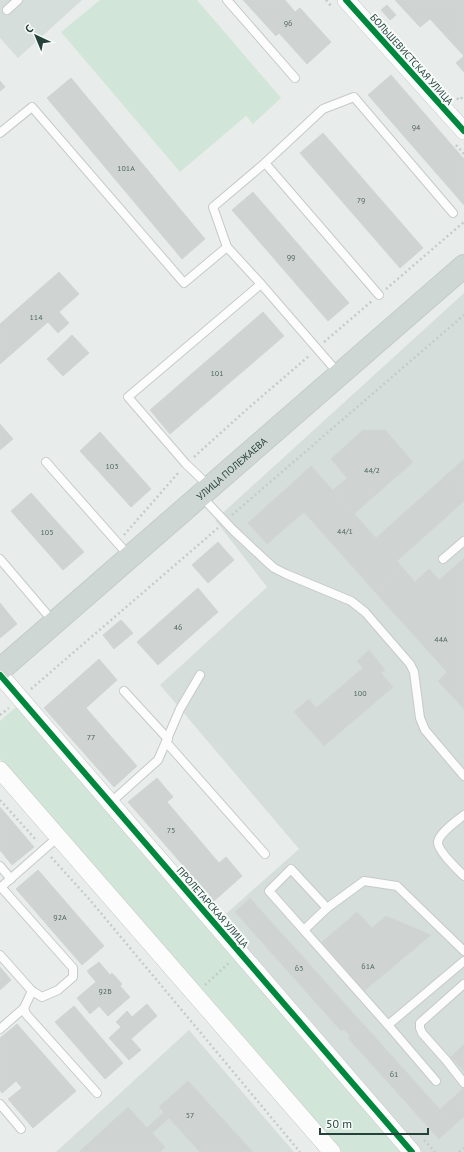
<svg xmlns="http://www.w3.org/2000/svg" width="464" height="1152" font-family="'PT Sans',sans-serif">
<rect width="100%" height="100%" fill="#e8edeb"/>
<g fill="#d6dedb">
<polygon points="0,0 82,0 18,58 0,38"/>
<polygon points="464,293 464,1152 422,1152 220,919 299,849 160,685 267,587 215,520"/>
<polygon points="189,1030 294,1152 56,1152"/>
</g>
<g fill="#d1e6d8">
<polygon points="100,0 197,0 281,98 253,124 246,116 180,172 61,32"/>
<polygon points="17,706 405,1152 342,1152 0,759 0,721"/>
</g>
<g fill="#cfd4d2" stroke="#d1d6d4">
<polygon points="243,0 285,0 295,12 300,8 331,42 307,64 279,33 276,36"/>
<polygon points="395,0 464,0 464,72 456,63 464,56 430,19 420,27"/>
<polygon points="387,5 396,15 390,20 381,10"/>
<polygon points="391,75 464,159 464,205 368,95"/>
<polygon points="71,78 205,239 182,259 47,98"/>
<polygon points="0,81 5,87 0,91"/>
<polygon points="323,133 423,248 400,268 300,153"/>
<polygon points="253,192 349,303 328,321 232,210"/>
<polygon points="59,272 79,294 59,312 69,323 58,333 48,322 0,364 0,324"/>
<polygon points="263,312 284,336 170,434 150,410"/>
<polygon points="72,335 89,353 63,376 47,359"/>
<polygon points="0,424 13,439 0,450"/>
<polygon points="363,430 385,430 413,462 354,514 333,490 347,478 331,459"/>
<polygon points="100,432 151,489 131,507 80,451"/>
<polygon points="464,459 464,501 397,561 403,568 376,593 304,512 267,544 248,523 311,466 376,538"/>
<polygon points="31,493 84,552 63,570 11,511"/>
<polygon points="218,542 234,560 208,583 192,565"/>
<polygon points="464,558 464,709 438,681 447,672 376,593 403,568 415,582 429,569 439,580"/>
<polygon points="198,588 218,612 158,665 137,642"/>
<polygon points="0,603 17,624 0,638"/>
<polygon points="121,620 133,633 114,649 103,635"/>
<polygon points="369,650 385,670 381,673 393,687 324,746 294,712 309,699 316,708 363,668 357,661"/>
<polygon points="99,659 117,680 86,708 137,766 114,787 44,708"/>
<polygon points="157,778 173,797 167,802 219,863 226,857 242,876 214,901 128,802"/>
<polygon points="0,807 34,847 12,865 0,850"/>
<polygon points="38,870 104,946 82,965 16,889"/>
<polygon points="250,898 363,1024 350,1036 344,1029 341,1031 235,912"/>
<polygon points="357,912 372,928 386,916 431,935 364,991 322,942"/>
<polygon points="99,962 110,975 112,973 122,984 120,986 130,997 108,1016 99,1006 90,1014 77,998 96,982 87,971"/>
<polygon points="0,967 11,980 0,990"/>
<polygon points="147,1004 157,1016 131,1039 141,1050 129,1060 109,1038 121,1027 116,1022 127,1011 132,1017"/>
<polygon points="74,1006 123,1063 105,1079 55,1022"/>
<polygon points="17,1024 76,1091 33,1128 8,1099 22,1088 16,1081 2,1093 0,1090 0,1038"/>
<polygon points="363,1024 454,1125 439,1139 348,1038"/>
<polygon points="464,1044 464,1071 451,1057"/>
<polygon points="188,1081 253,1152 200,1152 169,1118 152,1133 165,1147 160,1152 79,1152 128,1107 147,1128 164,1112 159,1107"/>
<polygon points="464,1088 464,1117 454,1125 440,1109"/>
</g>
<g fill="none" stroke-linecap="round" stroke-linejoin="round">
<defs>
<g id="service">
<polyline points="227,0 295,78"/>
<polyline points="7,10 18,0"/>
<polyline points="0,133 32,107 184,283 227,247"/>
<polyline points="265,163 379,295"/>
<polyline points="339,374 261,284 227,247 213,207 265,163 323,109 354,97 453,213"/>
<polyline points="46,462 130,557"/>
<polyline points="209,486 186,464 128,397 261,284"/>
<polyline points="201,496 233,530 264,559 274,568 286,574 351,601 365,612 410,664 414,672 420,718 425,730 464,776"/>
<polyline points="0,559 46,613"/>
<polyline points="443,559 464,541"/>
<polyline points="124,691 168,739"/>
<polyline points="166,742 265,854"/>
<polyline points="110,803 158,760 180,709 200,675"/>
<path d="M464,815c-6,5 -25,18 -26,27 -1,8 20,28 26,34"/>
<polyline points="0,866 11,879"/>
<polyline points="0,888 58,837"/>
<polyline points="327,908 364,881 397,886 464,951"/>
<polyline points="304,930 327,908 291,869 269,891 388,1025"/>
<polyline points="0,955 32,991 42,997 58,990 73,977 73,968 1,887"/>
<polyline points="464,984 420,1023 420,1028 422,1033 446,1060 464,1083"/>
<polyline points="32,991 24,1008 26,1014 97,1093"/>
<polyline points="0,1029 24,1008"/>
<polyline points="436,1081 388,1025 464,961"/>
<polyline points="0,1104 21,1129"/>
</g>
<g id="minor">
<polyline points="346,0 464,131"/>
<polyline points="0,675 412,1152"/>
<polyline points="0,770 332,1152"/>
</g>
<g id="primary">
<path id="s1" d="M0,670l464,-404"/>
</g>
</defs>
<use href="#service" stroke="#c5cac8" stroke-width="10"/>
<use href="#minor" stroke="#c5cac8" stroke-width="18"/>
<use href="#primary" stroke="#c3ccc9" stroke-width="24"/>
<g stroke="#c3ccca" stroke-width="2.5" stroke-dasharray="2 3" stroke-linecap="butt">
<polyline points="326,0 331,6"/>
<polyline points="457,98 459,100 464,96"/>
<polyline points="456,145 464,154"/>
<polyline points="386,289 464,222"/>
<polyline points="324,342 372,301"/>
<polyline points="194,457 245,411 310,355"/>
<polyline points="232,515 464,315"/>
<polyline points="124,535 179,472"/>
<polyline points="31,689 218,528"/>
<polyline points="0,715 9,708"/>
<polyline points="0,800 37,841"/>
<polyline points="51,857 90,900 300,1152"/>
<polyline points="205,985 230,962"/>
<polyline points="424,1140 435,1152"/>
<polyline points="459,1152 464,1148"/>
</g>
<use href="#service" stroke="#fcfcfc" stroke-width="8"/>
<use href="#minor" stroke="#fcfcfc" stroke-width="17"/>
<use href="#primary" stroke="#cfd7d5" stroke-width="22"/>
<defs>
<g id="cycleway">
<polyline points="346,0 464,131"/>
<polyline points="0,675 412,1152"/>
</g>
</defs>
<use href="#cycleway" stroke="#f7fbf9" stroke-width="8"/>
<use href="#cycleway" stroke="#00873e" stroke-width="6"/>
</g>
<g text-anchor="middle" stroke-width="4" stroke-linejoin="round" paint-order="stroke">
<g font-size="8" fill="#506761">
<text x="288" y="26">96</text>
<text x="416" y="130">94</text>
<text x="126" y="171">101А</text>
<text x="361" y="203">79</text>
<text x="291" y="260">99</text>
<text x="36" y="320">114</text>
<text x="217" y="376">101</text>
<text x="112" y="469">103</text>
<text x="372" y="473">44/2</text>
<text x="345" y="534">44/1</text>
<text x="47" y="535">105</text>
<text x="178" y="630">46</text>
<text x="441" y="642">44А</text>
<text x="360" y="696">100</text>
<text x="91" y="740">77</text>
<text x="171" y="833">75</text>
<text x="60" y="920">92А</text>
<text x="368" y="969">61А</text>
<text x="299" y="971">63</text>
<text x="105" y="994">92Б</text>
<text x="394" y="1077">61</text>
<text x="190" y="1118">57</text>
</g>
<g font-size="10" fill="#24423a" stroke="#f7fbf9">
<text transform="translate(412 59) rotate(48)" y="4">БОЛЬШЕВИСТСКАЯ УЛИЦА</text>
<text dy="4" stroke="none"><textPath href="#s1" startOffset="307">УЛИЦА ПОЛЕЖАЕВА</textPath></text>
<text transform="translate(213 907) rotate(49)" y="4">ПРОЛЕТАРСКАЯ УЛИЦА</text>
</g>
</g>
<g transform="translate(36 36) rotate(316)" stroke="#f7fbf9" stroke-width="3" paint-order="stroke">
<path d="M0-3L7 15L0 10L-7 15Z" fill="#24423a"/>
<text y="-6" font-size="11" font-weight="bold" text-anchor="middle" fill="#24423a">С</text>
</g>
<path d="M320 1128v6h108v-6" fill="none" stroke="#24423a" stroke-width="2"/>
<text x="326" y="1128" font-size="12" fill="#24423a" stroke="#f7fbf9" stroke-width="3" paint-order="stroke">50 m</text>
</svg>
